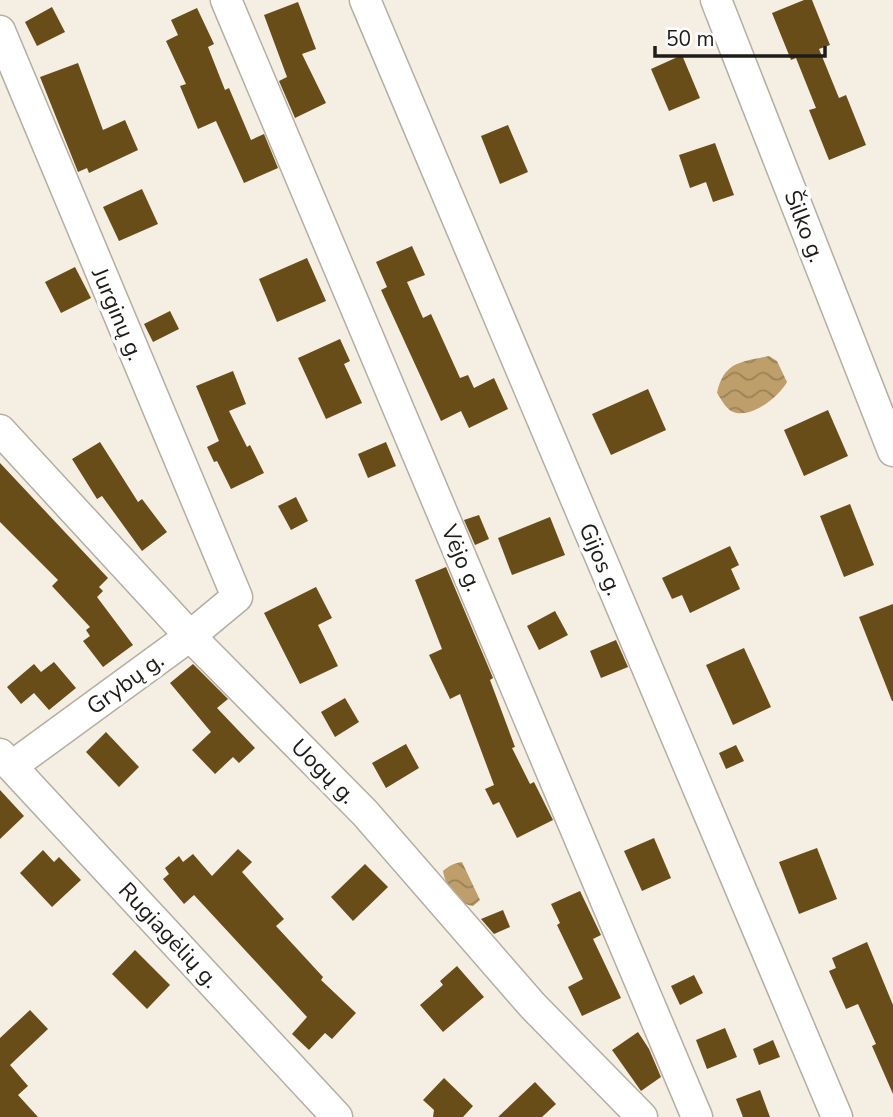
<svg xmlns="http://www.w3.org/2000/svg" width="893" height="1117" font-family="'Nunito Sans',sans-serif">
<defs>
<pattern id="water-waves" width="16" height="10" patternUnits="userSpaceOnUse" patternTransform="scale(1.75)"><rect width="16" height="10" fill="#be9f6b"/><path d="M0 5q4-4 8 0t8 0" fill="none" stroke="#9a8157"/></pattern>
</defs>
<rect width="100%" height="100%" fill="#f5eee3"/>
<g fill="url(#water-waves)">
<path d="M769,356l8,5 10,21c-8,15 -38,39 -56,29 -6,-4 -10,-12 -14,-18 7,-32 25,-31 52,-37z"/>
<path d="M462,862l18,38 -7,6c-16,-2 -28,-21 -30,-35 6,-5 11,-8 19,-9z"/>
</g>
<g fill="#694d19">
<polygon points="804,0 812,0 830,45 819,49 839,98 846,95 866,145 829,160 809,110 816,108 796,58 791,60 772,13"/>
<polygon points="298,2 316,49 302,54 326,103 295,118 279,81 287,77 264,15"/>
<polygon points="52,7 65,32 37,46 25,22"/>
<polygon points="197,8 214,44 208,47 225,90 229,88 251,140 264,134 278,168 244,183 216,121 198,129 180,86 186,84 166,41 178,35 171,20"/>
<polygon points="682,55 700,98 669,111 651,69"/>
<polygon points="78,63 103,130 125,120 138,150 89,173 87,168 78,172 40,77"/>
<polygon points="508,125 528,172 500,184 481,136"/>
<polygon points="715,143 734,195 713,202 706,182 690,188 679,155"/>
<polygon points="142,189 158,224 119,241 103,207"/>
<polygon points="412,246 425,275 407,282 423,318 431,314 460,378 468,375 474,388 494,378 508,409 469,428 461,411 441,421 381,290 387,287 376,262"/>
<polygon points="307,258 326,301 277,322 259,279"/>
<polygon points="75,267 91,298 61,313 45,282"/>
<polygon points="170,311 179,329 153,342 144,324"/>
<polygon points="340,339 350,361 344,364 362,403 326,419 298,358"/>
<polygon points="233,371 246,404 229,411 247,447 250,445 264,473 231,489 217,461 214,462 207,447 219,441 196,386"/>
<polygon points="648,389 666,430 611,455 592,414"/>
<polygon points="828,410 848,456 804,476 784,430"/>
<polygon points="100,442 138,502 142,499 167,532 142,551 102,496 97,499 72,459"/>
<polygon points="386,442 396,466 368,478 358,454"/>
<polygon points="0,463 108,578 99,587 103,591 97,597 133,645 103,667 83,641 90,636 86,630 90,627 52,586 58,580 0,522"/>
<polygon points="296,497 308,521 291,530 278,506"/>
<polygon points="850,504 874,565 844,577 820,516"/>
<polygon points="479,515 489,539 475,545 464,520"/>
<polygon points="550,517 565,555 512,575 498,538"/>
<polygon points="730,546 739,565 731,569 740,589 690,613 682,595 672,599 662,578"/>
<polygon points="446,567 493,678 490,680 515,747 512,748 530,784 534,782 553,820 517,838 499,802 493,805 485,789 494,785 460,694 450,699 429,655 442,649 415,580"/>
<polygon points="316,587 332,618 318,625 338,666 300,684 264,613"/>
<polygon points="893,604 893,701 892,701 859,617"/>
<polygon points="555,611 568,635 539,650 527,626"/>
<polygon points="616,640 628,667 601,678 590,651"/>
<polygon points="744,648 771,707 733,725 706,665"/>
<polygon points="54,662 76,688 49,710 34,693 21,704 7,687 34,664 41,672"/>
<polygon points="193,664 228,699 217,708 255,748 239,763 233,757 215,774 192,750 211,732 170,683"/>
<polygon points="345,698 359,722 335,737 321,712"/>
<polygon points="106,732 139,767 119,787 86,752"/>
<polygon points="406,744 419,768 386,788 372,763"/>
<polygon points="736,745 744,761 726,769 719,753"/>
<polygon points="0,790 24,816 0,839"/>
<polygon points="654,838 671,878 642,891 624,851"/>
<polygon points="817,848 837,899 799,914 779,862"/>
<polygon points="238,849 252,862 242,872 284,919 276,926 323,977 321,980 356,1013 332,1039 325,1033 309,1050 292,1034 307,1017 194,895 184,904 163,879 169,874 165,868 179,856 183,862 193,854 212,876"/>
<polygon points="43,850 54,862 59,857 81,880 52,907 20,873"/>
<polygon points="365,864 388,887 353,921 331,897"/>
<polygon points="580,891 601,935 593,939 621,998 582,1016 568,987 583,979 557,925 560,923 551,904"/>
<polygon points="503,910 510,927 494,934 481,919"/>
<polygon points="867,942 893,1005 893,1094 872,1046 876,1044 858,1004 846,1009 829,971 836,968 832,958"/>
<polygon points="135,950 170,985 147,1009 112,974"/>
<polygon points="457,966 484,997 443,1032 420,1005 443,985 440,981"/>
<polygon points="694,975 703,993 680,1005 671,986"/>
<polygon points="30,1010 48,1029 10,1065 28,1086 18,1095 38,1117 0,1117 0,1038"/>
<polygon points="725,1028 737,1057 707,1069 696,1040"/>
<polygon points="638,1032 649,1049 661,1077 641,1091 612,1050"/>
<polygon points="773,1040 780,1057 759,1065 753,1049"/>
<polygon points="444,1078 473,1106 463,1117 433,1117 434,1110 423,1100"/>
<polygon points="535,1082 556,1104 542,1117 498,1117"/>
<polygon points="760,1090 770,1117 743,1117 736,1099"/>
</g>
<g fill="none" stroke-linecap="round" stroke-linejoin="round">
<defs>
<g id="minor">
<polyline points="226,0 697,1117"/>
<polyline points="365,0 837,1117"/>
<polyline points="716,0 893,451"/>
<polyline points="0,31 237,597 190,636 12,766"/>
<polyline points="0,430 190,636 365,813 533,1006 642,1117"/>
<polyline points="0,754 337,1117"/>
</g>
</defs>
<use href="#minor" stroke="#b4aea3" stroke-width="33"/>
<use href="#minor" stroke="#fff" stroke-width="30"/>
</g>
<g text-anchor="middle" stroke-width="7" stroke-linejoin="round" paint-order="stroke">
<g font-size="23" fill="#1e1c18" stroke="#fff">
<text transform="translate(805 226) rotate(69)" y="8">Šilko g.</text>
<text transform="translate(118 314) rotate(67)" y="8">Jurginų g.</text>
<text transform="translate(462 558) rotate(67)" y="8">Vėjo g.</text>
<text transform="translate(601 559) rotate(67)" y="8">Gijos g.</text>
<text transform="translate(125 683) rotate(-36)" y="8">Grybų g.</text>
<text transform="translate(324 771) rotate(45)" y="8">Uogų g.</text>
<text transform="translate(169 935) rotate(47)" y="8">Rugiagėlių g.</text>
</g>
</g>
<path d="M655 46v10h170v-10" fill="none" stroke="#1e1c18" stroke-width="3.5"/>
<text x="666" y="46" font-size="21" fill="#1e1c18" stroke="#ffffff" stroke-width="5" paint-order="stroke">50 m</text>
</svg>
